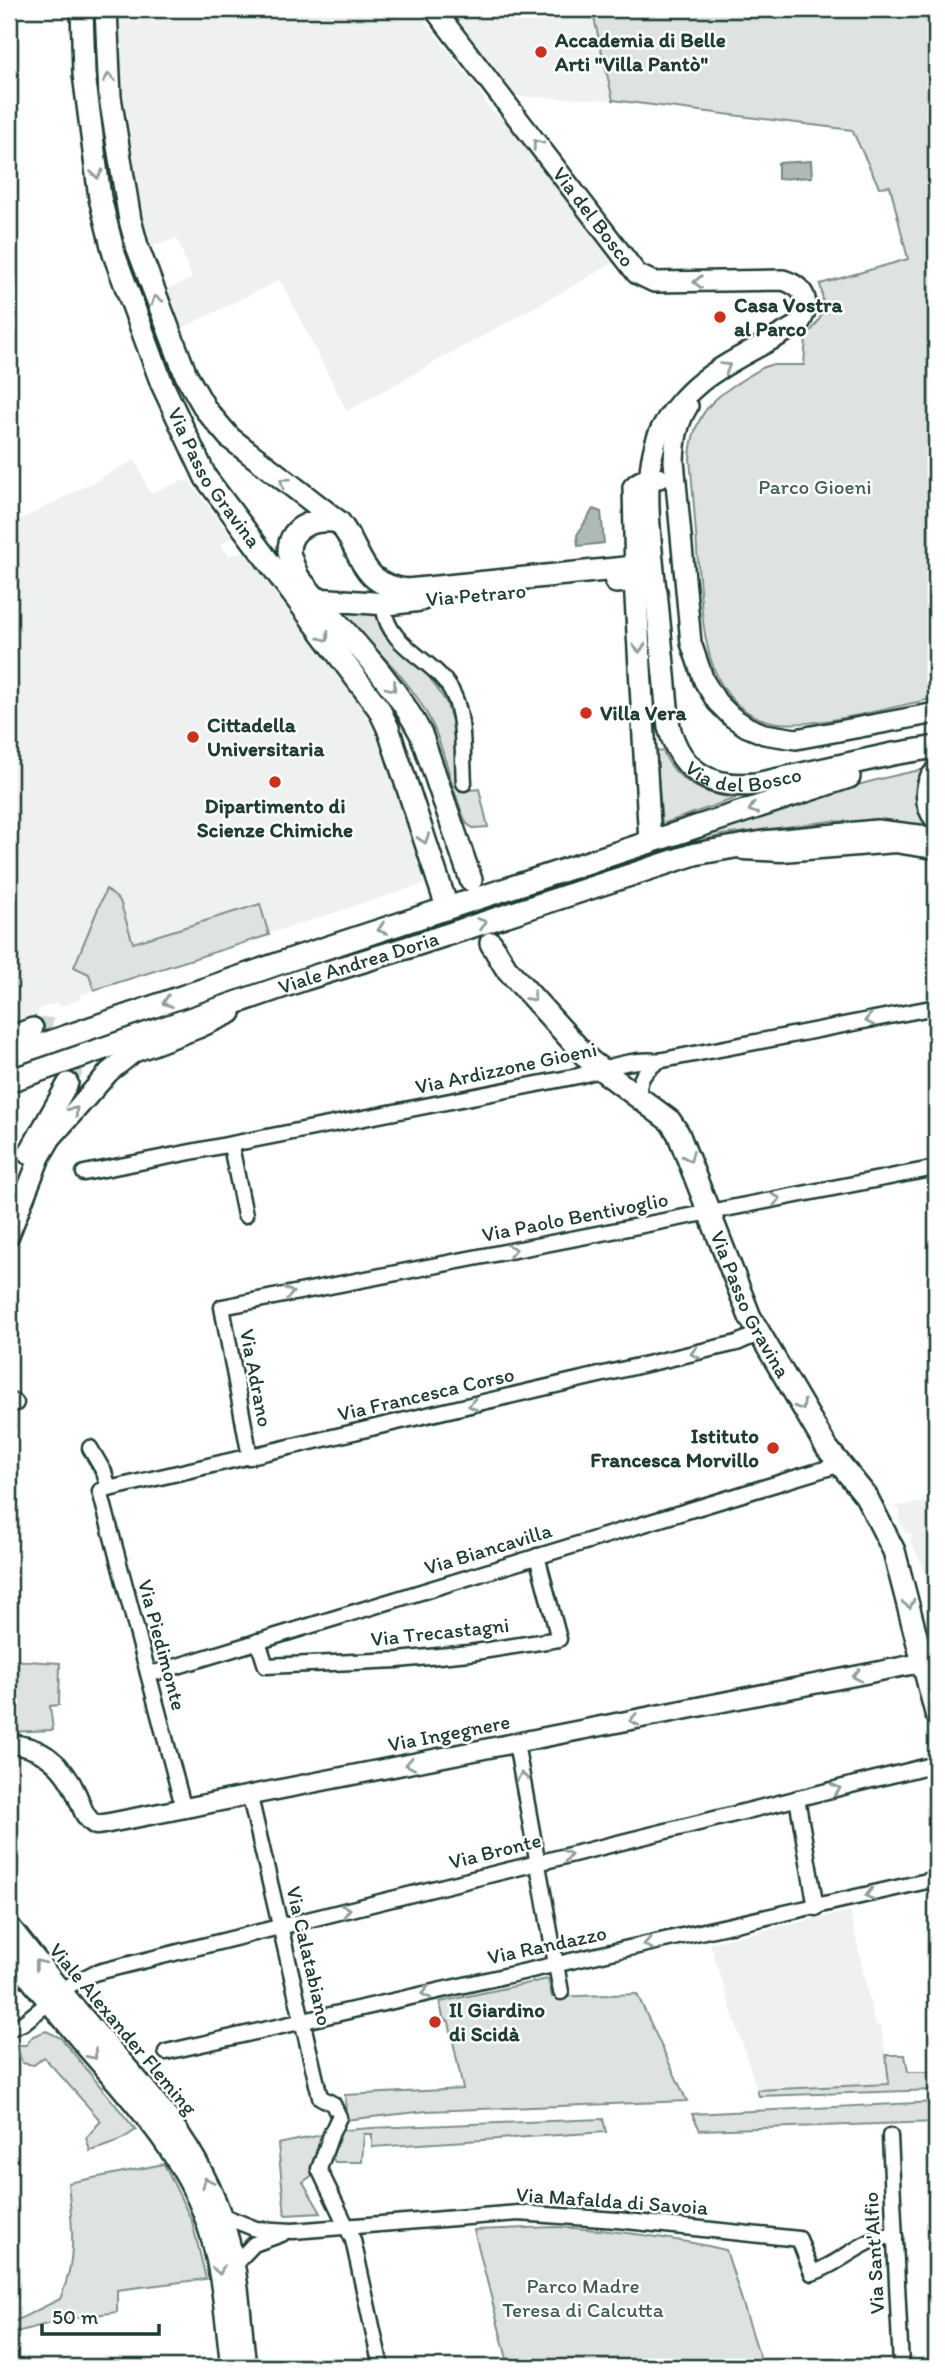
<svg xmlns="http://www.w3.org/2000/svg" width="945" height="2376" font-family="Itim,sans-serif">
<rect width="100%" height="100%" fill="#fff"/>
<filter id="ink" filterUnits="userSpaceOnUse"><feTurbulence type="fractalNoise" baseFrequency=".0143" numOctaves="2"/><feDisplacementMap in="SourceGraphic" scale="14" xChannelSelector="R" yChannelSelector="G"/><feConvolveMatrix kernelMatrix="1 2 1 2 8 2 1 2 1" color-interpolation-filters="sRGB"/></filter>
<g filter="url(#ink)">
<g fill="#eef1f0">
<polygon points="117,9 416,9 481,93 487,105 494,113 500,115 614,263 347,411 280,280 178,330 164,290 192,279 177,238 148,248 142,228 123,119"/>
<polygon points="447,9 592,9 613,100 512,96"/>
<polygon points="135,460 150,493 183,481 189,481 232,537 221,544 229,556 244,551 278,593 370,720 384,754 426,883 94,990 80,995 81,999 60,1007 58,1003 47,1006 39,1009 37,1016 9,1026 9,526"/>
<polygon points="930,1501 936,1528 936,1599 933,1601 922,1564 910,1541 912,1534 906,1533 897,1517 901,1515 899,1509 892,1507"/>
<polygon points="850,1911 875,2025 881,2026 890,2084 757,2090 710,1943"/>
</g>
<g fill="#dee3e2" stroke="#7e908b" stroke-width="2">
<path d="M592,9h344v689c-41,8 -125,32 -164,24 -70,-15 -69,-101 -74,-157 -2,-36 -5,-71 -8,-107 3,-53 34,-67 74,-91l6,-2h34l2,-29c18,-18 20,-27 14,-52l88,-25 -18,-73 -11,1 -27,-57 -239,-30z"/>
<path d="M342,609l37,4 12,27 37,35 18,27 6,19 8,70 19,-2 9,38 -15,1 -6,-4c-15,-31 -20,-67 -34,-98 -19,-44 -60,-79 -93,-114z"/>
<path d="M663,751c12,30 42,45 73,47l-74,26 -6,-72z"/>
<path d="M926,769l10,65 -24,-9 -80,-4 -110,14 -64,19c88,-32 176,-68 268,-85z"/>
<polygon points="106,889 120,901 133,943 260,904 269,935 94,990 89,974 74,967"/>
<polygon points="9,1660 60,1663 59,1705 50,1706 53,1730 9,1732"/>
<polygon points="548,1979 552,1997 637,1994 687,2101 427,2111 344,2120 346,2113 345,2095 463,2089 449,2022 443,2018 440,2002"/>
<path d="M46,2031l15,7 75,92c-15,11 -29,16 -46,21l-4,-13 15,-17 -57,-64 -10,8 -12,-2 -5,-18h9l7,-9z"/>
<polygon points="886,2055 905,2055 908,2072 936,2072 936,2090 759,2096 757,2090 889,2084"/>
<polygon points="936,2102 936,2122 700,2130 692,2114"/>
<polygon points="603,2119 606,2132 372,2147 372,2134 364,2134 362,2162 335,2162 330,2154 320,2153 311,2176 303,2182 321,2213 285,2215 278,2144 346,2130 371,2128"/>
<path d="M164,2164l28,57 14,58 -89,11v22l-55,8 -53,14v-10l51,-25c18,-41 12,-73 8,-116z"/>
<path d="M556,2227c57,3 114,10 170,23l37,117h-254l-35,-137z"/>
</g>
<g fill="#afbab7" stroke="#758883" stroke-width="2">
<polygon points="811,161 812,177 778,179 778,163"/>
<polygon points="593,509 601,512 604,543 578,546 577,535"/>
</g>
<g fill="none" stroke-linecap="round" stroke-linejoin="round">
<path stroke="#d2d8d6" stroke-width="19" stroke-dasharray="19 10" stroke-linecap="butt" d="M33,1028c35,-8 52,25 35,55"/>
<defs>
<g id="minor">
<path d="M387,604l-3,5c5,41 55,51 70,87 11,25 8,60 10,87"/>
<polyline points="743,852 782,854 896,845 935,851"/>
<path d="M639,1097c-1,-19 5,-25 19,-36"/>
<polyline points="231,1146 245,1215"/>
<path d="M84,1173l494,-97c27,-7 53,-18 80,-15l278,-54"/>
<polyline points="9,1399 16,1403"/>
<polyline points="90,1448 104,1472 109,1489"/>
<polyline points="250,1457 222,1307 936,1168"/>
<polyline points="258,1641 266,1666 398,1660 469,1653 559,1639 537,1556"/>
<polyline points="148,1673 158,1672 841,1464"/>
<polyline points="516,1743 561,1992"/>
<polyline points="250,1797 320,2097 333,2104 339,2117"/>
<polyline points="797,1798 816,1908"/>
<polyline points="184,1810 100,1491 737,1343 760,1333"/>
<polyline points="9,2029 23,2023 72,1984 94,1973 936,1764"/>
<polyline points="166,2052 936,1879"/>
<polyline points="332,2132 319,2169 353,2240 381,2367"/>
<polyline points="890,2136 901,2367"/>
<path d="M221,2215l35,14 37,2 226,-18 98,7 182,19 13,34c30,-9 50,-36 83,-37"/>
<polyline points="234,2265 254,2244 282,2234"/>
</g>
<path id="tertiary" d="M9,1744c32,2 54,20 67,49 6,12 7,25 20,32l8,-1 832,-164"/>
<g id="secondary">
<path id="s1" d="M434,9l203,265 17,8 129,-2c23,7 29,24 16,44 -32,20 -69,35 -98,58 -15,12 -32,31 -41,49 -20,44 -8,113 -4,160"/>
<path d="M688,406c-11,18 -13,34 -14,55l17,182 13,38 13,21 15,15 15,10 17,7 32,5 140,-26"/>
<path d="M635,580l-2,-93c7,-8 15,-9 26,-9"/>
<polyline points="9,1037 33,1028"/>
<polyline points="28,1154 68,1083"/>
<polyline points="9,1235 40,1157 51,1138 109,1072 134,1052 198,1028 231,1013"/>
<path d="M9,1925c28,36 57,72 87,107 57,65 111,122 133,209 11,40 12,85 17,126"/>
<path d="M9,1953c25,32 51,63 77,94 46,53 96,106 120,174 16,47 19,97 25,146"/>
</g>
<g id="primary">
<path id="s2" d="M82,9l2,65 16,124 14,56 48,130 44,94 173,231 9,19 59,179"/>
<path id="s3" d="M106,9l4,88 20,123 7,26 49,129 20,35 24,28 109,84c25,31 19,62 68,68l228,-23 14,14 7,10 13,136c12,45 42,62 87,57l137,-30 43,-7"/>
<path d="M339,522c-21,-4 -50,2 -50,29 1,9 6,18 9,26 42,52 92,97 123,157l50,146"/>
<polyline points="616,582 635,580 650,842"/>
<polyline points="316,599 387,604 421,600"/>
<path d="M936,772c-12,12 -11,34 0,47"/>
<path id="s4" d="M491,943l15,25 84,93 80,60 8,12 72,184 77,131 39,48 28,55 42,162"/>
<polyline points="9,1056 298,957 849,777"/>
<path id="s5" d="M9,1081l296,-102 104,-32 286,-93 68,-12 114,-11 42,5 17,5"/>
</g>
</defs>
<use href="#minor" stroke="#1f3d34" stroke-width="19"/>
<use href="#tertiary" stroke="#1f3d34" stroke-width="23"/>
<use href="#secondary" stroke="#1f3d34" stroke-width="24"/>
<use href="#primary" stroke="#1f3d34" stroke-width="26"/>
<use href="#minor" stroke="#fff" stroke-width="14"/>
<use href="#tertiary" stroke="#fff" stroke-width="18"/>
<use href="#secondary" stroke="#fff" stroke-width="19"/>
<use href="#primary" stroke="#fff" stroke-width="21"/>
<defs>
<polyline id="minor-bridge" points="332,2132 339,2117"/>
</defs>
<use href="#minor-bridge" stroke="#1f3d34" stroke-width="19" stroke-linecap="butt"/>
<use href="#minor-bridge" stroke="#fff" stroke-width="14"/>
</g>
<defs><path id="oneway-chevron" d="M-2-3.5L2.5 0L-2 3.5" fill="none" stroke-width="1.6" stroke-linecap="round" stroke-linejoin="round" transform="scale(1.75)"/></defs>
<g stroke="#8f9e9a">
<use href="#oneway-chevron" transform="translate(109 78) rotate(-94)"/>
<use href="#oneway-chevron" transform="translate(537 144) rotate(-127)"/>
<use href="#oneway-chevron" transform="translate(97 174) rotate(82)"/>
<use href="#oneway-chevron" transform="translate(698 282) rotate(179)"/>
<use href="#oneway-chevron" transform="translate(156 300) rotate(-110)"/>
<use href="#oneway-chevron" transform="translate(726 367) rotate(-31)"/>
<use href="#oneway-chevron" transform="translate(284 482) rotate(-143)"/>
<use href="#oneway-chevron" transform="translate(325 637) rotate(53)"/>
<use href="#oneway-chevron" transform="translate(639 648) rotate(87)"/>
<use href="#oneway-chevron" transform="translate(392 687) rotate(52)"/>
<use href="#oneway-chevron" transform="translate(753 809) rotate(160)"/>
<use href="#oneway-chevron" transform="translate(424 839) rotate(72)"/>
<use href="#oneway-chevron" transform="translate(482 923) rotate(-18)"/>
<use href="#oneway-chevron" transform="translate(382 929) rotate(162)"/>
<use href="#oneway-chevron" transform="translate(532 997) rotate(48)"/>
<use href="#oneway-chevron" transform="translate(167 1002) rotate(161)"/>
<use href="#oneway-chevron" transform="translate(869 1020) rotate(169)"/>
<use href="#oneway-chevron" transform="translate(74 1111) rotate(-48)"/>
<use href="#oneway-chevron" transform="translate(689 1157) rotate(67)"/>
<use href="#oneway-chevron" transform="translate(776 1199) rotate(-11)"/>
<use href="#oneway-chevron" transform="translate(512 1250) rotate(-11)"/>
<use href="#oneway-chevron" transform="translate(289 1293) rotate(-11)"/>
<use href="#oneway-chevron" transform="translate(695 1353) rotate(167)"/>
<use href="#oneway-chevron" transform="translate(473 1405) rotate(167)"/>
<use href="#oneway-chevron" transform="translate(801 1406) rotate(59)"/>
<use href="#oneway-chevron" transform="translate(909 1604) rotate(76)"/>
<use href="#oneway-chevron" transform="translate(857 1676) rotate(169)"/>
<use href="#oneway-chevron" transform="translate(634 1720) rotate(169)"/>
<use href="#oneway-chevron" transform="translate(410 1764) rotate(169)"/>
<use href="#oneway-chevron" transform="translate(522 1777) rotate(-100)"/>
<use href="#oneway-chevron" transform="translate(836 1789) rotate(-14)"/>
<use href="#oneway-chevron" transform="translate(567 1855) rotate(-14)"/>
<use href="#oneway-chevron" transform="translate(870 1895) rotate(166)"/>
<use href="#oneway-chevron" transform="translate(346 1910) rotate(-14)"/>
<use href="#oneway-chevron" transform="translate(648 1944) rotate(168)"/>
<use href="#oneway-chevron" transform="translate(39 1964) rotate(-128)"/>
<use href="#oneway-chevron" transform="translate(426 1993) rotate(167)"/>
<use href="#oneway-chevron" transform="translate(93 2055) rotate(49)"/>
<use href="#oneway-chevron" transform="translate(207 2182) rotate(-115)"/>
<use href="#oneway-chevron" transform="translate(219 2270) rotate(79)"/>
</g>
</g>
<g fill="#c8321e" stroke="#fff" stroke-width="2.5">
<circle cx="541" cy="52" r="7"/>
<circle cx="720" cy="317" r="7"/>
<circle cx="586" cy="713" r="7"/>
<circle cx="193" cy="737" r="7"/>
<circle cx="275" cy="782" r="7"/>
<circle cx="773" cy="1448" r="7"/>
<circle cx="435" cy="2022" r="7"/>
</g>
<g text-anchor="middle" stroke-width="5" stroke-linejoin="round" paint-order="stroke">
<g font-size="21" font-weight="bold" fill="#1f3d34" stroke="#fff" text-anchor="start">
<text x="555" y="47">Accademia di Belle<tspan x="555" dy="24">Arti "Villa Pantò"</tspan></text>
<text x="734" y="312">Casa Vostra<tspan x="734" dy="24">al Parco</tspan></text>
<text x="600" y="720">Villa Vera</text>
<text x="207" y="732">Cittadella<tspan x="207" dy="24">Universitaria</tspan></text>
<text x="275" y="813" text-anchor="middle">Dipartimento di<tspan x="275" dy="24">Scienze Chimiche</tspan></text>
<text x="759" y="1443" text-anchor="end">Istituto<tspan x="759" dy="24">Francesca Morvillo</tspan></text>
<text x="449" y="2017">Il Giardino<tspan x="449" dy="24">di Scidà</tspan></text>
</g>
<g font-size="21" fill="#1f3d34" stroke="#fff">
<text dy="7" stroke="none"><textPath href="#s1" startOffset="262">Via del Bosco</textPath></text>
<text dy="7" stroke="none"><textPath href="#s2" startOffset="494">Via Passo Gravina</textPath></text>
<text transform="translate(476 595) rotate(-5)" y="7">Via Petraro</text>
<text dy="7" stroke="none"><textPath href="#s3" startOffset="1194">Via del Bosco</textPath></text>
<text dy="7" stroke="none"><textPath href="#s5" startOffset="369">Viale Andrea Doria</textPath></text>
<text transform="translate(506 1068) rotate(-12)" y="7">Via Ardizzone Gioeni</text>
<text transform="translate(575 1217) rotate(-11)" y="7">Via Paolo Bentivoglio</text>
<text dy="7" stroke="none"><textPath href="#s4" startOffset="455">Via Passo Gravina</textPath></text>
<text transform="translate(256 1378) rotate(79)" y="7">Via Adrano</text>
<text transform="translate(426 1394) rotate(-13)" y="7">Via Francesca Corso</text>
<text transform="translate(488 1549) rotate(-17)" y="7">Via Biancavilla</text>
<text transform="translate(440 1632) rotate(-6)" y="7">Via Trecastagni</text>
<text transform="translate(162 1645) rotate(75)" y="7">Via Piedimonte</text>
<text transform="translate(449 1733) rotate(-11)" y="7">Via Ingegnere</text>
<text transform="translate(495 1851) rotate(-14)" y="7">Via Bronte</text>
<text transform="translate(547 1945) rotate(-12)" y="7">Via Randazzo</text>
<text transform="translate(309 1956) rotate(77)" y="7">Via Calatabiano</text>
<text transform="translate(123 2029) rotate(50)" y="7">Viale Alexander Fleming</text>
<text transform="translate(612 2201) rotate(4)" y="7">Via Mafalda di Savoia</text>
<text transform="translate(874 2253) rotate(-93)" y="7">Via Sant'Alfio</text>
</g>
<g font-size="21" fill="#455e57" stroke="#fff">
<text x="815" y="494">Parco Gioeni</text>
<text x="583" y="2293">Parco Madre<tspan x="583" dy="24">Teresa di Calcutta</tspan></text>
</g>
</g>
<rect width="945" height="2376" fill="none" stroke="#fff" stroke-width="35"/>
<rect x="18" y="18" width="910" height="2341" fill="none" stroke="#1f3d34" stroke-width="2.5" filter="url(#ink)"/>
<path d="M42 2324v10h117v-10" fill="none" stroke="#1f3d34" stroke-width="3.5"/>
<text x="52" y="2324" font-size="21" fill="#1f3d34" stroke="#ffffff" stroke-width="5" paint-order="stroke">50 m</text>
</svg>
